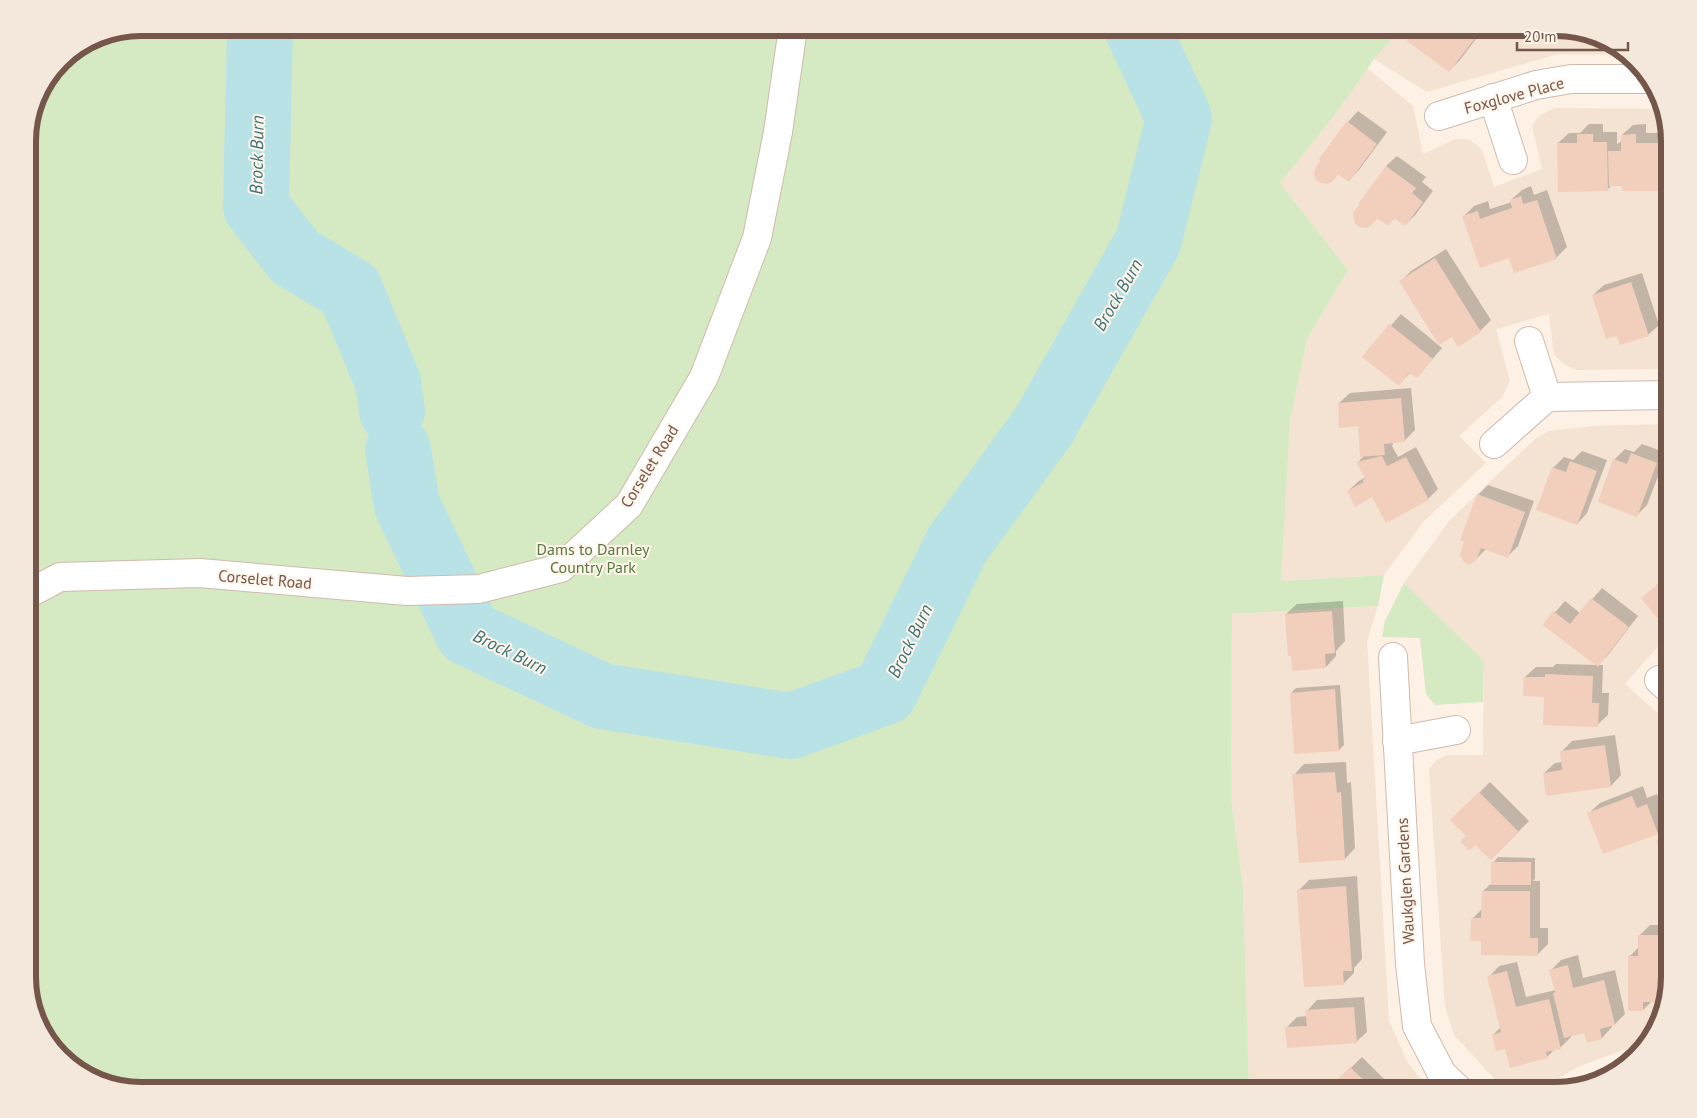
<svg xmlns="http://www.w3.org/2000/svg" width="1697" height="1118" font-family="'PT Sans',sans-serif">
<rect width="100%" height="100%" fill="#fcf1e4"/>
<g fill="#f4e2d2">
<polygon points="1402,28 1556,28 1619,47 1627,55 1558,54 1427,92 1374,59"/>
<polygon points="1367,68 1413,106 1423,154 1456,139 1469,139 1482,150 1494,187 1542,169 1532,125 1540,115 1555,108 1661,109 1669,141 1669,369 1577,370 1565,365 1554,355 1549,314 1496,329 1510,381 1502,397 1459,436 1486,463 1424,521 1384,575 1281,581 1290,421 1307,339 1348,270 1280,183 1334,116"/>
<polygon points="1669,424 1669,651 1660,644 1625,684 1662,717 1669,733 1669,977 1650,1040 1646,1044 1623,1050 1580,1066 1537,1090 1505,1090 1454,1035 1445,1007 1429,769 1437,760 1447,755 1483,755 1484,661 1404,583 1450,520 1535,439 1549,431 1594,426"/>
<polygon points="1378,606 1367,641 1389,1021 1408,1063 1430,1090 1249,1090 1243,887 1231,798 1232,614"/>
</g>
<g fill="#d5eac2">
<polygon points="141,28 1402,28 1374,59 1334,116 1280,183 1348,270 1307,339 1290,421 1281,581 1384,575 1378,606 1232,614 1231,798 1243,887 1249,1090 141,1090 78,1071 43,1034 28,984 28,134 36,97 61,60 98,36"/>
<polygon points="1404,583 1484,661 1483,702 1435,705 1426,694 1420,638 1382,637 1385,621"/>
</g>
<g fill="#0003">
<polygon points="1419,28 1484,28 1460,60 1449,71 1409,40"/>
<polygon points="1530,28 1554,28 1548,34 1532,38"/>
<polygon points="1358,111 1387,132 1359,170 1349,180 1339,173 1332,181 1322,160 1348,122"/>
<polygon points="1589,124 1603,124 1603,132 1617,132 1617,144 1622,141 1622,135 1633,125 1646,124 1646,133 1667,133 1669,141 1669,189 1623,190 1623,185 1612,185 1607,190 1558,143 1569,133 1580,133"/>
<polygon points="1397,156 1426,177 1422,182 1433,191 1416,214 1405,225 1395,217 1388,225 1378,217 1371,225 1386,166"/>
<polygon points="1531,186 1534,195 1547,190 1567,247 1556,258 1510,256 1464,216 1474,206 1488,201 1490,209 1512,202 1511,200 1522,190"/>
<polygon points="1446,249 1491,320 1480,331 1458,345 1452,335 1400,282 1411,271"/>
<polygon points="1642,273 1659,325 1648,335 1618,334 1593,295 1604,285"/>
<polygon points="1401,314 1442,348 1417,377 1411,372 1399,384 1364,356"/>
<polygon points="1411,388 1415,430 1404,441 1394,442 1392,446 1398,457 1416,447 1438,489 1428,499 1373,496 1348,491 1359,481 1366,477 1358,462 1365,455 1359,425 1339,403 1350,393"/>
<polygon points="1642,444 1667,453 1647,505 1637,515 1614,460 1625,449 1634,452"/>
<polygon points="1582,451 1607,460 1587,513 1577,524 1553,468 1564,457 1573,460"/>
<polygon points="1669,472 1669,506 1663,505"/>
<polygon points="1488,485 1534,501 1518,546 1507,557 1486,549 1475,560 1465,541 1478,495"/>
<polygon points="1669,574 1669,630 1643,598"/>
<polygon points="1602,588 1638,616 1608,655 1598,665 1603,665 1602,693 1609,693 1608,715 1597,725 1546,695 1525,677 1536,667 1553,667 1556,664 1597,665 1544,625 1565,601 1580,613"/>
<polygon points="1343,601 1345,641 1336,651 1336,656 1326,667 1286,614 1297,604"/>
<polygon points="1340,685 1344,745 1339,750 1291,693 1296,688"/>
<polygon points="1615,735 1621,775 1611,786 1544,773 1555,763 1563,762 1561,752 1572,741"/>
<polygon points="1346,762 1347,783 1351,782 1355,848 1345,859 1294,775 1304,764"/>
<polygon points="1490,782 1529,821 1491,859 1452,820"/>
<polygon points="1643,786 1647,798 1657,794 1668,822 1657,833 1589,813 1600,803"/>
<polygon points="1669,833 1669,845 1661,848 1657,841 1662,836"/>
<polygon points="1498,857 1535,858 1535,879 1533,881 1540,881 1540,928 1548,928 1548,944 1537,955 1483,940 1472,919 1483,908 1483,891 1493,882 1493,863"/>
<polygon points="1357,876 1362,959 1354,968 1354,973 1343,984 1299,890 1309,880"/>
<polygon points="1650,925 1669,925 1669,977 1662,1001 1652,1001 1643,1010 1629,957 1639,947 1639,936"/>
<polygon points="1578,955 1583,978 1615,970 1625,1014 1615,1024 1612,1025 1612,1027 1602,1038 1588,1041 1585,1032 1571,1035 1571,1037 1561,1047 1555,1049 1547,1057 1506,1047 1493,1035 1501,1027 1489,977 1499,966 1517,962 1526,997 1556,990 1551,970 1561,960"/>
<polygon points="1364,997 1367,1032 1356,1042 1286,1028 1297,1017 1307,1016 1307,1011 1317,1000"/>
<polygon points="1362,1057 1391,1086 1386,1090 1328,1090"/>
</g>
<g fill="none" stroke-linecap="round" stroke-linejoin="round">
<g stroke="#b8e2e6" stroke-width="66">
<polyline points="260,28 256,207 295,257 350,290 388,382 392,411"/>
<polyline points="398,450 407,505 468,633 602,696 791,726 885,692 957,545 1043,427 1148,242 1179,118 1137,28"/>
</g>
</g>
<g fill="#f2cebc">
<polygon points="1417,28 1483,28 1449,72 1407,41"/>
<polygon points="1528,28 1548,28 1549,35 1531,39"/>
<polygon points="1347,121 1377,144 1349,182 1338,174 1332,182 1327,184 1321,183 1316,180 1314,174 1315,169 1320,161 1319,159"/>
<polygon points="1577,134 1593,134 1593,142 1607,142 1608,191 1558,192 1557,143 1577,143"/>
<polygon points="1636,134 1636,143 1669,143 1669,191 1622,191 1622,186 1609,186 1608,151 1621,151 1621,135"/>
<polygon points="1386,166 1416,188 1412,193 1423,202 1405,226 1394,218 1388,226 1377,218 1371,226 1366,228 1360,227 1355,224 1353,213 1359,205 1358,204"/>
<polygon points="1521,196 1523,204 1537,200 1557,259 1514,273 1509,258 1480,268 1462,216 1478,211 1480,219 1494,214 1512,208 1510,200"/>
<polygon points="1435,258 1481,332 1458,347 1452,337 1439,345 1399,281"/>
<polygon points="1631,282 1649,336 1620,345 1617,336 1606,339 1592,295"/>
<polygon points="1389,324 1433,359 1417,378 1409,373 1399,386 1362,357"/>
<polygon points="1401,398 1405,442 1384,444 1385,455 1360,457 1358,426 1339,428 1338,403"/>
<polygon points="1631,453 1657,463 1637,517 1598,502 1613,459 1627,464"/>
<polygon points="1382,456 1387,466 1406,457 1429,500 1386,523 1372,497 1355,507 1347,491 1364,482 1363,480 1365,478 1356,462"/>
<polygon points="1570,461 1597,471 1577,525 1536,510 1552,467 1566,472"/>
<polygon points="1669,471 1669,507 1662,506"/>
<polygon points="1477,494 1525,512 1508,558 1481,548 1476,561 1469,565 1464,562 1460,555 1464,542 1460,540"/>
<polygon points="1666,577 1669,582 1669,632 1641,598"/>
<polygon points="1591,598 1629,627 1598,667 1543,625 1553,611 1570,624"/>
<polygon points="1332,611 1335,653 1325,654 1326,668 1292,671 1291,656 1288,656 1285,614"/>
<polygon points="1545,674 1593,676 1592,703 1599,703 1598,727 1543,725 1544,697 1523,696 1524,677 1545,677"/>
<polygon points="1335,689 1339,751 1294,754 1290,693"/>
<polygon points="1605,745 1611,787 1546,796 1543,773 1562,770 1560,751"/>
<polygon points="1335,772 1337,793 1341,792 1345,860 1299,863 1292,774"/>
<polygon points="1479,792 1519,832 1491,860 1475,845 1469,851 1460,841 1466,836 1450,820"/>
<polygon points="1632,796 1637,808 1647,804 1658,834 1603,854 1587,813"/>
<polygon points="1669,835 1669,846 1660,850 1656,841"/>
<rect x="1491" y="862" width="40" height="23"/>
<polygon points="1346,886 1352,971 1343,971 1344,985 1304,987 1297,890"/>
<polygon points="1482,891 1530,891 1530,938 1538,938 1538,956 1481,955 1481,941 1470,941 1471,918 1481,918"/>
<polygon points="1638,935 1659,935 1660,957 1669,956 1669,977 1662,1002 1643,1002 1643,1011 1628,1011 1628,956 1638,956"/>
<polygon points="1568,965 1573,988 1604,980 1615,1025 1600,1029 1602,1039 1587,1043 1584,1033 1564,1038 1553,993 1555,992 1549,970"/>
<polygon points="1507,971 1516,1007 1549,999 1561,1049 1546,1052 1548,1058 1510,1068 1505,1049 1496,1051 1492,1035 1501,1032 1487,976"/>
<polygon points="1354,1007 1357,1043 1287,1048 1285,1027 1307,1026 1305,1010"/>
<polygon points="1350,1067 1374,1090 1327,1090"/>
</g>
<g fill="none" stroke-linecap="round" stroke-linejoin="round">
<defs>
<g id="minor">
<polyline points="1493,98 1513,160"/>
<polyline points="1439,116 1536,85 1571,79 1650,79"/>
<polyline points="1529,341 1547,397"/>
<polyline points="1494,444 1547,397 1669,395"/>
<polyline points="28,594 60,577 200,573 407,591 479,589 561,568 629,505 704,377 757,238 778,132 793,28"/>
<polyline points="1393,657 1410,964 1417,1026 1442,1074 1459,1090"/>
<polyline points="1659,680 1669,689"/>
<polyline points="1397,741 1456,730"/>
</g>
</defs>
<use href="#minor" stroke="#d0baad" stroke-width="30"/>
<use href="#minor" stroke="#fff" stroke-width="28"/>
</g>
<g text-anchor="middle" stroke-width="4" stroke-linejoin="round" paint-order="stroke">
<g font-size="16" fill="#75564a" stroke="#fff5ea">
<text transform="translate(1514 95) rotate(-15)" y="6">Foxglove Place</text>
<text transform="translate(649 466) rotate(-58)" y="6">Corselet Road</text>
<text transform="translate(265 579) rotate(5)" y="6">Corselet Road</text>
<text transform="translate(1405 881) rotate(-93)" y="6">Waukglen Gardens</text>
</g>
<g font-size="16" fill="#567a42" stroke="#fff5ea">
<text x="593" y="555">Dams to Darnley<tspan x="593" dy="18">Country Park</tspan></text>
</g>
<g font-size="18" font-style="italic" fill="#3d747a" stroke="#fff5ea">
<text transform="translate(257 155) rotate(-89)" y="6">Brock Burn</text>
<text transform="translate(1118 295) rotate(-60)" y="6">Brock Burn</text>
<text transform="translate(910 641) rotate(-64)" y="6">Brock Burn</text>
<text transform="translate(510 652) rotate(26)" y="6">Brock Burn</text>
</g>
</g>
<path d="M0 0H1697V1118H0ZM141 36H1556A105 105 0 0 1 1661 141V977A105 105 0 0 1 1556 1082H141A105 105 0 0 1 36 977V141A105 105 0 0 1 141 36Z" fill="#f4e8dd" fill-rule="evenodd"/>
<path fill="none" stroke="#75564a" stroke-width="6" d="M141 36H1556A105 105 0 0 1 1661 141V977A105 105 0 0 1 1556 1082H141A105 105 0 0 1 36 977V141A105 105 0 0 1 141 36Z"/>
<path d="M1517 42v8h111v-8" fill="none" stroke="#75564a" stroke-width="2.5"/>
<text x="1524" y="42" font-size="15" fill="#75564a" stroke="#fff5ea" stroke-width="4" paint-order="stroke">20 m</text>
</svg>
